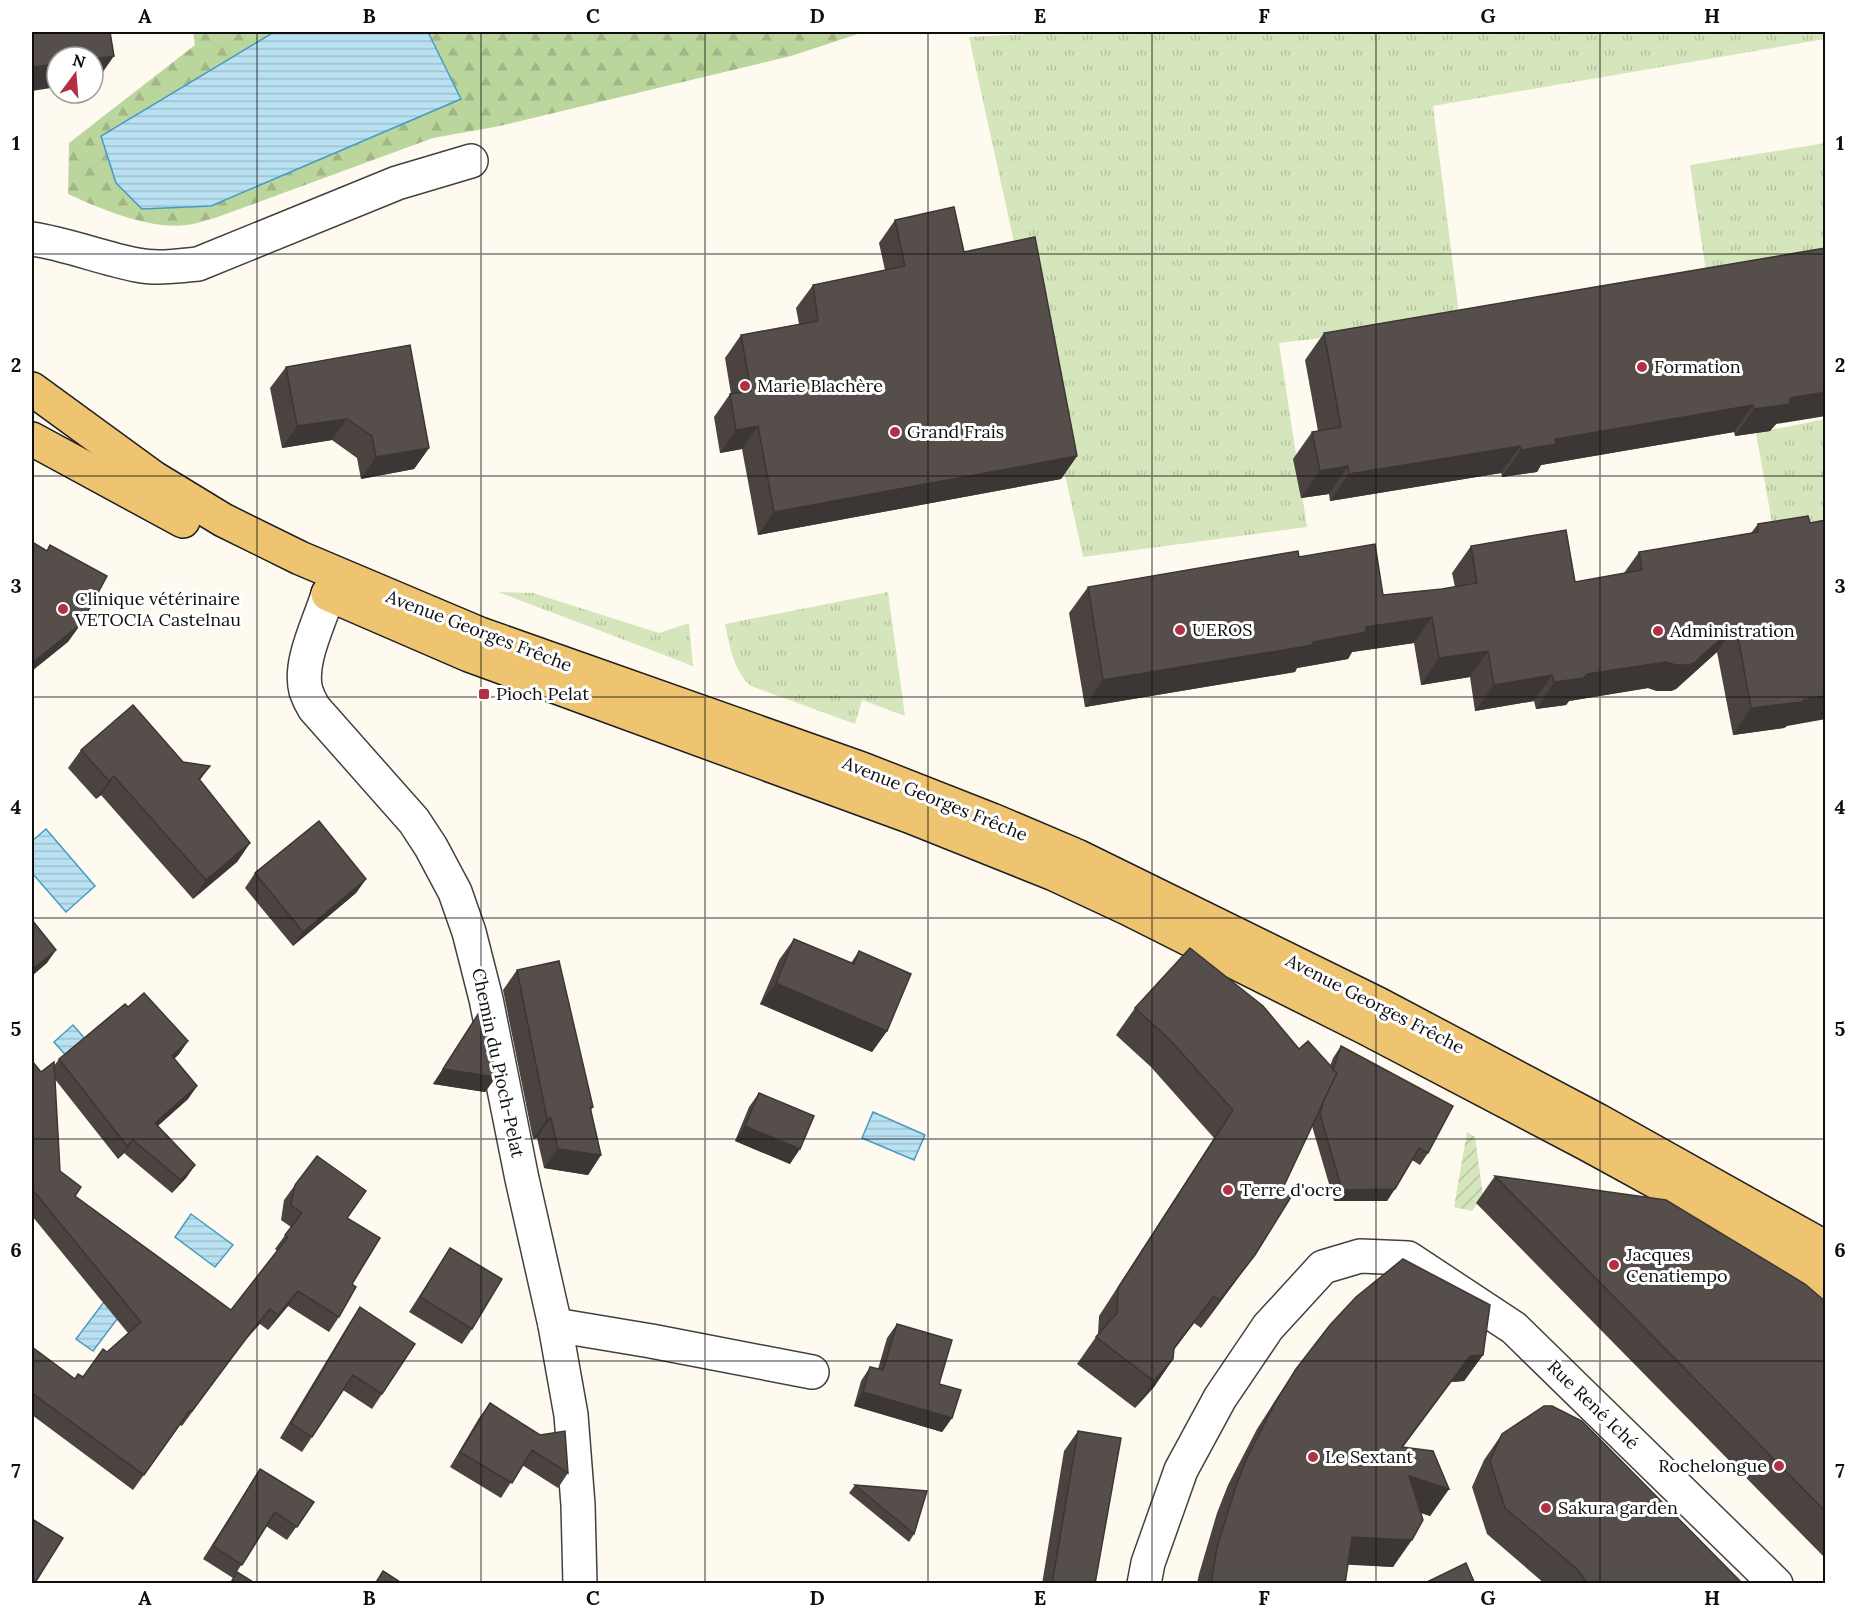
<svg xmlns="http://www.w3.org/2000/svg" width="1857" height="1615" font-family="Lora,serif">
<defs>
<pattern id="grass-tufts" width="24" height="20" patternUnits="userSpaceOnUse" patternTransform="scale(1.5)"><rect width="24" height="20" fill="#d6e6bc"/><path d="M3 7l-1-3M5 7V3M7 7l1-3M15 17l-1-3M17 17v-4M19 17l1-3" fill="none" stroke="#b6c4a0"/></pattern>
<pattern id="forest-firs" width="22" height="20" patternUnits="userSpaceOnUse" patternTransform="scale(1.5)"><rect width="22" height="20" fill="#bbd69d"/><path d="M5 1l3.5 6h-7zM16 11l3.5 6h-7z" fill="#a0b686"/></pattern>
<pattern id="garden-furrows" width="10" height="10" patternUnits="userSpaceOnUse" patternTransform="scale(1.5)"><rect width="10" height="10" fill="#d6e6bc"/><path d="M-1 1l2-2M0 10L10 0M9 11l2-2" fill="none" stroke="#b6c4a0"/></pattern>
<pattern id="water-rules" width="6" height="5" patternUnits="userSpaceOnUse" patternTransform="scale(1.5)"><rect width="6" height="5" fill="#b9e1f2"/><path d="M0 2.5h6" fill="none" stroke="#9ec0ce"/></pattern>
</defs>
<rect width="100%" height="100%" fill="#fefaf0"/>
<g fill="url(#grass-tufts)">
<polygon points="1063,32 1826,32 1825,39 1433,106 1460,322 1279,343 1307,527 1083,557 969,37"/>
<polygon points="1825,143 1825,273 1709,292 1690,165"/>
<polygon points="1825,419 1825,539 1776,545 1756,433"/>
<polygon points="498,592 533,593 659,633 689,623 693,666"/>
<path d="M888,592l17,124 -43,-16 -7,24 -104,-38c-18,-16 -21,-40 -26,-62z"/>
</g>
<path fill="url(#forest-firs)" d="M193,32h671l-73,24 -291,70 -67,12 -218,80c-9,2 -19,6 -28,7 -37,5 -86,-16 -119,-31l1,-51 126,-98z"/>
<polygon fill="url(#garden-furrows)" points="1467,1132 1475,1137 1483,1196 1472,1211 1454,1207"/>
<g fill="url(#water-rules)" stroke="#459cc3" stroke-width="1.5">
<polygon points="274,32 428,32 461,99 211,206 142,209 116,183 101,136"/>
<polygon points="46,829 95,886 66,912 32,873 32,841"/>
<polygon points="73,1025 106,1063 86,1078 54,1042"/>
<polygon points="873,1112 925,1135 914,1160 862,1138"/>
<polygon points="191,1214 233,1245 215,1267 175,1237"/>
<polygon points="128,1270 145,1282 93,1351 76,1339"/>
</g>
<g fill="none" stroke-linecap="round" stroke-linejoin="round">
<defs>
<g id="minor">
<path d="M32,239c35,5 69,19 105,26 19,4 41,1 61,-1l199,-81 74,-22"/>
<path d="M328,594c-8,28 -30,68 -22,97 2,6 5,12 8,17l100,113 17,26 24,45 14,40 17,67 36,180 33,146 16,90 7,90 2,79"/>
<polyline points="555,1325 651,1341 812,1372"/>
<polyline points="1144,1584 1148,1563 1181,1470 1220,1398 1268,1327 1323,1267 1360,1256 1408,1258 1514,1328 1776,1584"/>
</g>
<g id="major">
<polyline points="32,389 154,478 223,520 300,558 480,634 862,769 992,820 1077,856 1378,1004 1597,1120 1826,1248"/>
<polyline points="32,439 183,521"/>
<polyline points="328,594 469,655 909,816 1054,874 1127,908 1366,1028 1587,1144 1733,1224 1787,1257 1826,1284"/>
</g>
</defs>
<use href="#minor" stroke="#414141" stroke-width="36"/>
<use href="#major" stroke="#1f1f1f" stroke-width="36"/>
<use href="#minor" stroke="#fff" stroke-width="33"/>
<use href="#major" stroke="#eec470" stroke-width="33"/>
</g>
<g fill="#4a4340">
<polygon points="895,220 964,252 1077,456 1061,479 758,535 742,449 720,453 714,417 730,394 731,394 725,358 741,335 799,324 796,308 813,285 885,270 879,243"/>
<polygon points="1826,248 1776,424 1770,431 1735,436 1734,432 1541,465 1537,472 1502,477 1501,473 1330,501 1329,494 1301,498 1293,459 1312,432 1318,431 1305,360 1324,333"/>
<polygon points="286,367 429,448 414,469 361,479 357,458 332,440 282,448 270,388"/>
<polygon points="1758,524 1787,726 1784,728 1733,735 1717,652 1676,689 1671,691 1657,691 1648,688 1569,701 1566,705 1536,709 1534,701 1475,711 1470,677 1421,685 1414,643 1352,652 1348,659 1297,668 1295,672 1085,707 1069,613 1088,587 1299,557 1383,595 1442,589 1455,587 1452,573 1471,546 1575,582 1624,573 1639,552 1751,533"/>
<polygon points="81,750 183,762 210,766 200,780 250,843 237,862 193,899 101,795 96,799 68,768"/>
<polygon points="255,873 366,879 356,893 293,946 245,888"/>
<polygon points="794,939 851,963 859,951 887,1031 872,1052 760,1004 779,960"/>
<polygon points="517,970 593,1107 591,1110 601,1155 588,1175 544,1168 537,1138 533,1139 503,990"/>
<polygon points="128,1007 188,1041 179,1054 174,1059 197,1086 188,1099 158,1126 195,1165 186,1178 172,1193 124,1153 118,1159 54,1078 60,1171 75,1196 231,1310 277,1251 275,1249 291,1227 281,1220 284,1200 295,1185 347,1218 352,1284 339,1317 329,1332 288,1306 268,1330 260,1324 240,1346 182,1426 180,1425 133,1490 32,1415 32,1347 75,1379 83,1377 107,1352 128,1333 32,1216 32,1061 41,1072 54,1066 59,1059"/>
<polygon points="482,1008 496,1077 485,1092 433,1084"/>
<polygon points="1135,1008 1299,1049 1330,1066 1333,1058 1341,1046 1428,1153 1420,1165 1412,1160 1387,1201 1334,1201 1312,1126 1235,1282 1201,1328 1194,1323 1173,1351 1173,1359 1154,1387 1135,1408 1077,1364 1098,1334 1099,1316 1214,1138 1151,1067 1116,1035"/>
<polygon points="759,1093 790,1164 735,1141 749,1107"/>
<polygon points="1495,1176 1826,1302 1826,1559 1476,1203"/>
<polygon points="450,1248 472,1329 462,1344 409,1312"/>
<polygon points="360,1307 382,1394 372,1409 343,1390 302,1452 280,1438 350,1322"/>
<polygon points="897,1324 939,1384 952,1418 942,1432 854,1406 861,1381 870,1367 878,1369 887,1338"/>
<polygon points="1483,1355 1464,1381 1451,1382 1403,1447 1449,1489 1430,1516 1421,1513 1393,1567 1348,1564 1345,1584 1197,1584 1199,1574 1217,1513 1228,1485 1257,1429 1278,1396 1296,1369"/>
<polygon points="490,1403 568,1473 558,1488 522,1465 501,1498 450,1467 479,1418"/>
<polygon points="1078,1431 1095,1584 1042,1584 1064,1451"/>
<polygon points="1502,1434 1743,1584 1545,1584 1487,1534 1472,1487 1484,1460"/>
<polygon points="260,1469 314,1502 287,1540 266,1526 233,1578 203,1559 251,1483"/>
<polygon points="855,1485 914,1534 909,1542 849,1493"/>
<polygon points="32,1519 63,1538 35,1584 32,1584"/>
</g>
<g fill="#3c3734">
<polygon points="114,56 96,82 93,82 93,59"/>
<polygon points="57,64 57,87 32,91 32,67"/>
<polygon points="1826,392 1826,416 1776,424 1770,431 1735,436 1754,409 1790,398"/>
<polygon points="1753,405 1734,432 1541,465 1537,472 1502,477 1521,450 1555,439"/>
<polygon points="347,419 332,440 282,448 297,426"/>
<polygon points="758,426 742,449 720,453 736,430"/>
<polygon points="1520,446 1501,473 1330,501 1349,474"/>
<polygon points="429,448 414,469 361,479 376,457"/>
<polygon points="1077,456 1061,479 758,535 774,512"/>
<polygon points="1348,466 1329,494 1301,498 1320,471"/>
<polygon points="1432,617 1414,643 1352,652 1348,659 1297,668 1295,672 1085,707 1103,680 1313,642 1366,627"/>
<polygon points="81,624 68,642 32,671 32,663"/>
<polygon points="1736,625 1717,652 1676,689 1671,691 1657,691 1648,688 1569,701 1566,705 1536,709 1554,682 1587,674 1666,662"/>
<polygon points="1488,651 1470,677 1421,685 1439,658"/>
<polygon points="1552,675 1534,701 1475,711 1494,685"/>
<polygon points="1826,696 1826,719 1787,726 1784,728 1733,735 1751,708"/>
<polygon points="114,776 101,795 96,799 109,781"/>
<polygon points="250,843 237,862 193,899 206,880"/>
<polygon points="366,879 356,893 293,946 303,932"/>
<polygon points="56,950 47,963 32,976 32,970"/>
<polygon points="776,983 887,1031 872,1052 760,1004"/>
<polygon points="188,1041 179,1054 163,1069 172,1056"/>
<polygon points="443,1069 496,1077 485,1092 433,1084"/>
<polygon points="197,1086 188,1099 146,1136 155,1123"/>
<polygon points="551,1118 537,1138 533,1139 547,1119"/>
<polygon points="745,1126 800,1149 790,1164 735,1141"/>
<polygon points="133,1140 124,1153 118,1159 127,1146"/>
<polygon points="558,1149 601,1155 588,1175 544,1168"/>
<polygon points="195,1165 186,1178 172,1193 181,1180"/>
<polygon points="1395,1189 1387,1201 1334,1201 1342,1190"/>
<polygon points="1255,1255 1235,1282 1201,1328 1220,1300"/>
<polygon points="298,1291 288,1306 268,1330 278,1315"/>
<polygon points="1214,1296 1194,1323 1154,1376 1174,1348"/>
<polygon points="1483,1355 1464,1381 1451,1382 1384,1473 1470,1356"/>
<polygon points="1173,1359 1154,1387 1135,1408 1154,1381"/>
<polygon points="863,1392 952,1418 942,1432 854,1406"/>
<polygon points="1409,1476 1449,1489 1430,1516 1391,1502"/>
<polygon points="1352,1537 1412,1540 1393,1567 1334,1564"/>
</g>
<g fill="#564e4b" stroke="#3c3734" stroke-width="1.5">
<polygon points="32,32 110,32 114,56 93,59 93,57 57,57 57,64 32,67"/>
<polygon points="954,207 964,252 1035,237 1077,456 774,512 758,426 736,430 730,394 751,391 741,335 818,321 813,285 905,266 895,220"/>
<polygon points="1826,248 1826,392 1790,398 1790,404 1754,409 1753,405 1555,439 1556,444 1521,450 1520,446 1349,474 1348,466 1320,471 1312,432 1341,427 1324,333"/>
<polygon points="410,345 429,448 376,457 372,436 347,419 297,426 286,367"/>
<polygon points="1808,516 1810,523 1826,520 1826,696 1805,699 1802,702 1751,708 1736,625 1694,663 1689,665 1676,665 1666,662 1587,674 1584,678 1554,682 1552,675 1494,685 1488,651 1439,658 1432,617 1366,627 1366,632 1313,642 1313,645 1103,680 1088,587 1298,551 1299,557 1375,544 1383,595 1442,589 1477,583 1471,546 1566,530 1575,582 1642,570 1639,552 1758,532 1758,524"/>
<polygon points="32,542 47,551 50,545 107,576 81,624 32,663"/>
<polygon points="133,705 183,762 210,766 199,779 250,843 206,880 114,776 109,781 81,750"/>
<polygon points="319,821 366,879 303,932 255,873"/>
<polygon points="32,920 56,950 32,970"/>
<polygon points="794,939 854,964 859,951 911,974 887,1031 776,983"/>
<polygon points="1190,948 1263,1006 1299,1049 1308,1041 1337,1073 1282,1190 1291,1197 1255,1255 1220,1300 1214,1296 1174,1348 1173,1359 1154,1381 1096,1337 1117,1313 1118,1288 1233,1110 1170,1040 1135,1008"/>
<polygon points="559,961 593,1107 590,1107 601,1155 558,1149 551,1118 547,1119 517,970"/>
<polygon points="144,993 188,1041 172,1056 197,1086 155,1123 195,1165 181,1180 133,1140 127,1146 59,1059 125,1004 128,1007"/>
<polygon points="482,1008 496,1077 443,1069"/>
<polygon points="1341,1046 1453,1106 1428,1153 1419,1148 1395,1189 1342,1190 1320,1114 1324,1100 1337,1073 1333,1070"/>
<polygon points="32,1061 41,1072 54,1062 60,1171 81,1187 75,1196 231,1310 288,1237 285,1235 302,1213 291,1205 295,1185 317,1156 366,1191 347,1218 380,1238 352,1284 356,1287 339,1317 298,1291 278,1315 270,1309 251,1332 192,1411 190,1410 144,1475 32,1393 32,1347 75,1379 78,1374 83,1377 103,1349 107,1352 141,1322 32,1189"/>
<polygon points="759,1093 814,1116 800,1149 745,1126"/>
<polygon points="1495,1176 1666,1200 1805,1284 1826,1302 1826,1512"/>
<polygon points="450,1248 502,1279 472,1329 420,1297"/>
<polygon points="1403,1259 1490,1305 1483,1355 1470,1356 1402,1447 1433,1451 1449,1489 1409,1476 1423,1520 1412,1540 1352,1537 1345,1584 1211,1584 1217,1547 1236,1486 1247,1458 1275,1403 1296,1369 1330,1325 1356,1297"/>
<polygon points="360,1307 415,1344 382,1394 353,1375 312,1437 291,1423"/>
<polygon points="897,1324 952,1340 939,1384 961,1390 952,1418 863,1392 870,1367 883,1370"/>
<polygon points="490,1403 540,1435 565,1431 568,1473 532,1450 512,1483 460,1452"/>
<polygon points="1544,1406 1552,1406 1582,1421 1743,1584 1588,1584 1577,1569 1505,1508 1490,1461 1502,1434"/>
<polygon points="1078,1431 1121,1438 1095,1584 1052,1584"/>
<polygon points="260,1469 314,1502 297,1527 275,1512 242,1565 213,1546"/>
<polygon points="855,1485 927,1491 914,1534"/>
<polygon points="32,1519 63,1538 36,1581 32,1579"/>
<polygon points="1466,1563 1475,1584 1423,1584"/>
<polygon points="383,1571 403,1584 375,1584"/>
<polygon points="237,1572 256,1584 230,1584"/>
</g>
<path fill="none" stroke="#0e0e0e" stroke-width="1.5" stroke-opacity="0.55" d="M257,32v1552M481,32v1552M705,32v1552M928,32v1552M1152,32v1552M1376,32v1552M1600,32v1552M32,254h1794M32,476h1794M32,697h1794M32,918h1794M32,1139h1794M32,1361h1794"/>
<g fill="#b43042" stroke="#fff" stroke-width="2">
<circle cx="1642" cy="367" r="6"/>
<circle cx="745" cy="386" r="6"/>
<circle cx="895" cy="432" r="6"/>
<circle cx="63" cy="609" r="6"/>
<circle cx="1180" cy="630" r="6"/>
<circle cx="1658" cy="631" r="6"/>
<rect x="478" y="688" width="12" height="12" rx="3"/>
<circle cx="1228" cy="1190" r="6"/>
<circle cx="1614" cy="1265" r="6"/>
<circle cx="1313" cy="1457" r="6"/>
<circle cx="1779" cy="1466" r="6"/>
<circle cx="1546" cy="1508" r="6"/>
</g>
<g text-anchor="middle" stroke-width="6" stroke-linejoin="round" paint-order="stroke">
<g font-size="18" fill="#0e0e0e" stroke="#fff" text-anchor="start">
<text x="1654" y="373">Formation</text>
<text x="757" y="392">Marie Blachère</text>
<text x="907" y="438">Grand Frais</text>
<text x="75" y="605">Clinique vétérinaire<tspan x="75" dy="21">VETOCIA Castelnau</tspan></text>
<text x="1192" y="636">UEROS</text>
<text x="1670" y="637">Administration</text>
<text x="496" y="700">Pioch Pelat</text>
<text x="1240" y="1196">Terre d'ocre</text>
<text x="1626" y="1261">Jacques<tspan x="1626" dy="21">Cenatiempo</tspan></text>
<text x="1325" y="1463">Le Sextant</text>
<text x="1767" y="1472" text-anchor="end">Rochelongue</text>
<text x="1558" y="1514">Sakura garden</text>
</g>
<g font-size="18" fill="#0e0e0e" stroke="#fff">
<text transform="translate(479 631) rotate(21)" y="6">Avenue Georges Frêche</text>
<text transform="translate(935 799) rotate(22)" y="6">Avenue Georges Frêche</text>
<text transform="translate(1375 1004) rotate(27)" y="6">Avenue Georges Frêche</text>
<text transform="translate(498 1063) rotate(78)" y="6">Chemin du Pioch-Pelat</text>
<text transform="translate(1593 1405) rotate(44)" y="6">Rue René Iché</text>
</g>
</g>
<rect width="1857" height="1615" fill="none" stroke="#ffffff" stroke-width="66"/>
<g transform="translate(75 75) rotate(16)"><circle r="28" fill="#ffffff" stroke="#9f9f9f" stroke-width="1.5"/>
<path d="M0-4.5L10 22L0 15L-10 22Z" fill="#b43042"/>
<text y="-9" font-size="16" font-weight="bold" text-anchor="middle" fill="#0e0e0e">N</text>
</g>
<rect x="33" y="33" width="1791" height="1549" fill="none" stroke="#0e0e0e" stroke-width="2"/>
<g font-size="20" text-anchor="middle" font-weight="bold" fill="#0e0e0e">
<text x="145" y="23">A</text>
<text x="369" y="23">B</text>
<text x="593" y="23">C</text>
<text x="817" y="23">D</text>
<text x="1040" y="23">E</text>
<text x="1264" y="23">F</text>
<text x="1488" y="23">G</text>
<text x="1712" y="23">H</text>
<text x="16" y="150">1</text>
<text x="1840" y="150">1</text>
<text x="16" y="372">2</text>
<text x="1840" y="372">2</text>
<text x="16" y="593">3</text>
<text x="1840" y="593">3</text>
<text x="16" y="814">4</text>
<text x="1840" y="814">4</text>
<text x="16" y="1036">5</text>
<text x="1840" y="1036">5</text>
<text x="16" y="1257">6</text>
<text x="1840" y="1257">6</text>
<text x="16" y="1478">7</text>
<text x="1840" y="1478">7</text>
<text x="145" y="1605">A</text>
<text x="369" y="1605">B</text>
<text x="593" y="1605">C</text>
<text x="817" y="1605">D</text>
<text x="1040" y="1605">E</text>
<text x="1264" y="1605">F</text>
<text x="1488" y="1605">G</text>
<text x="1712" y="1605">H</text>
</g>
</svg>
